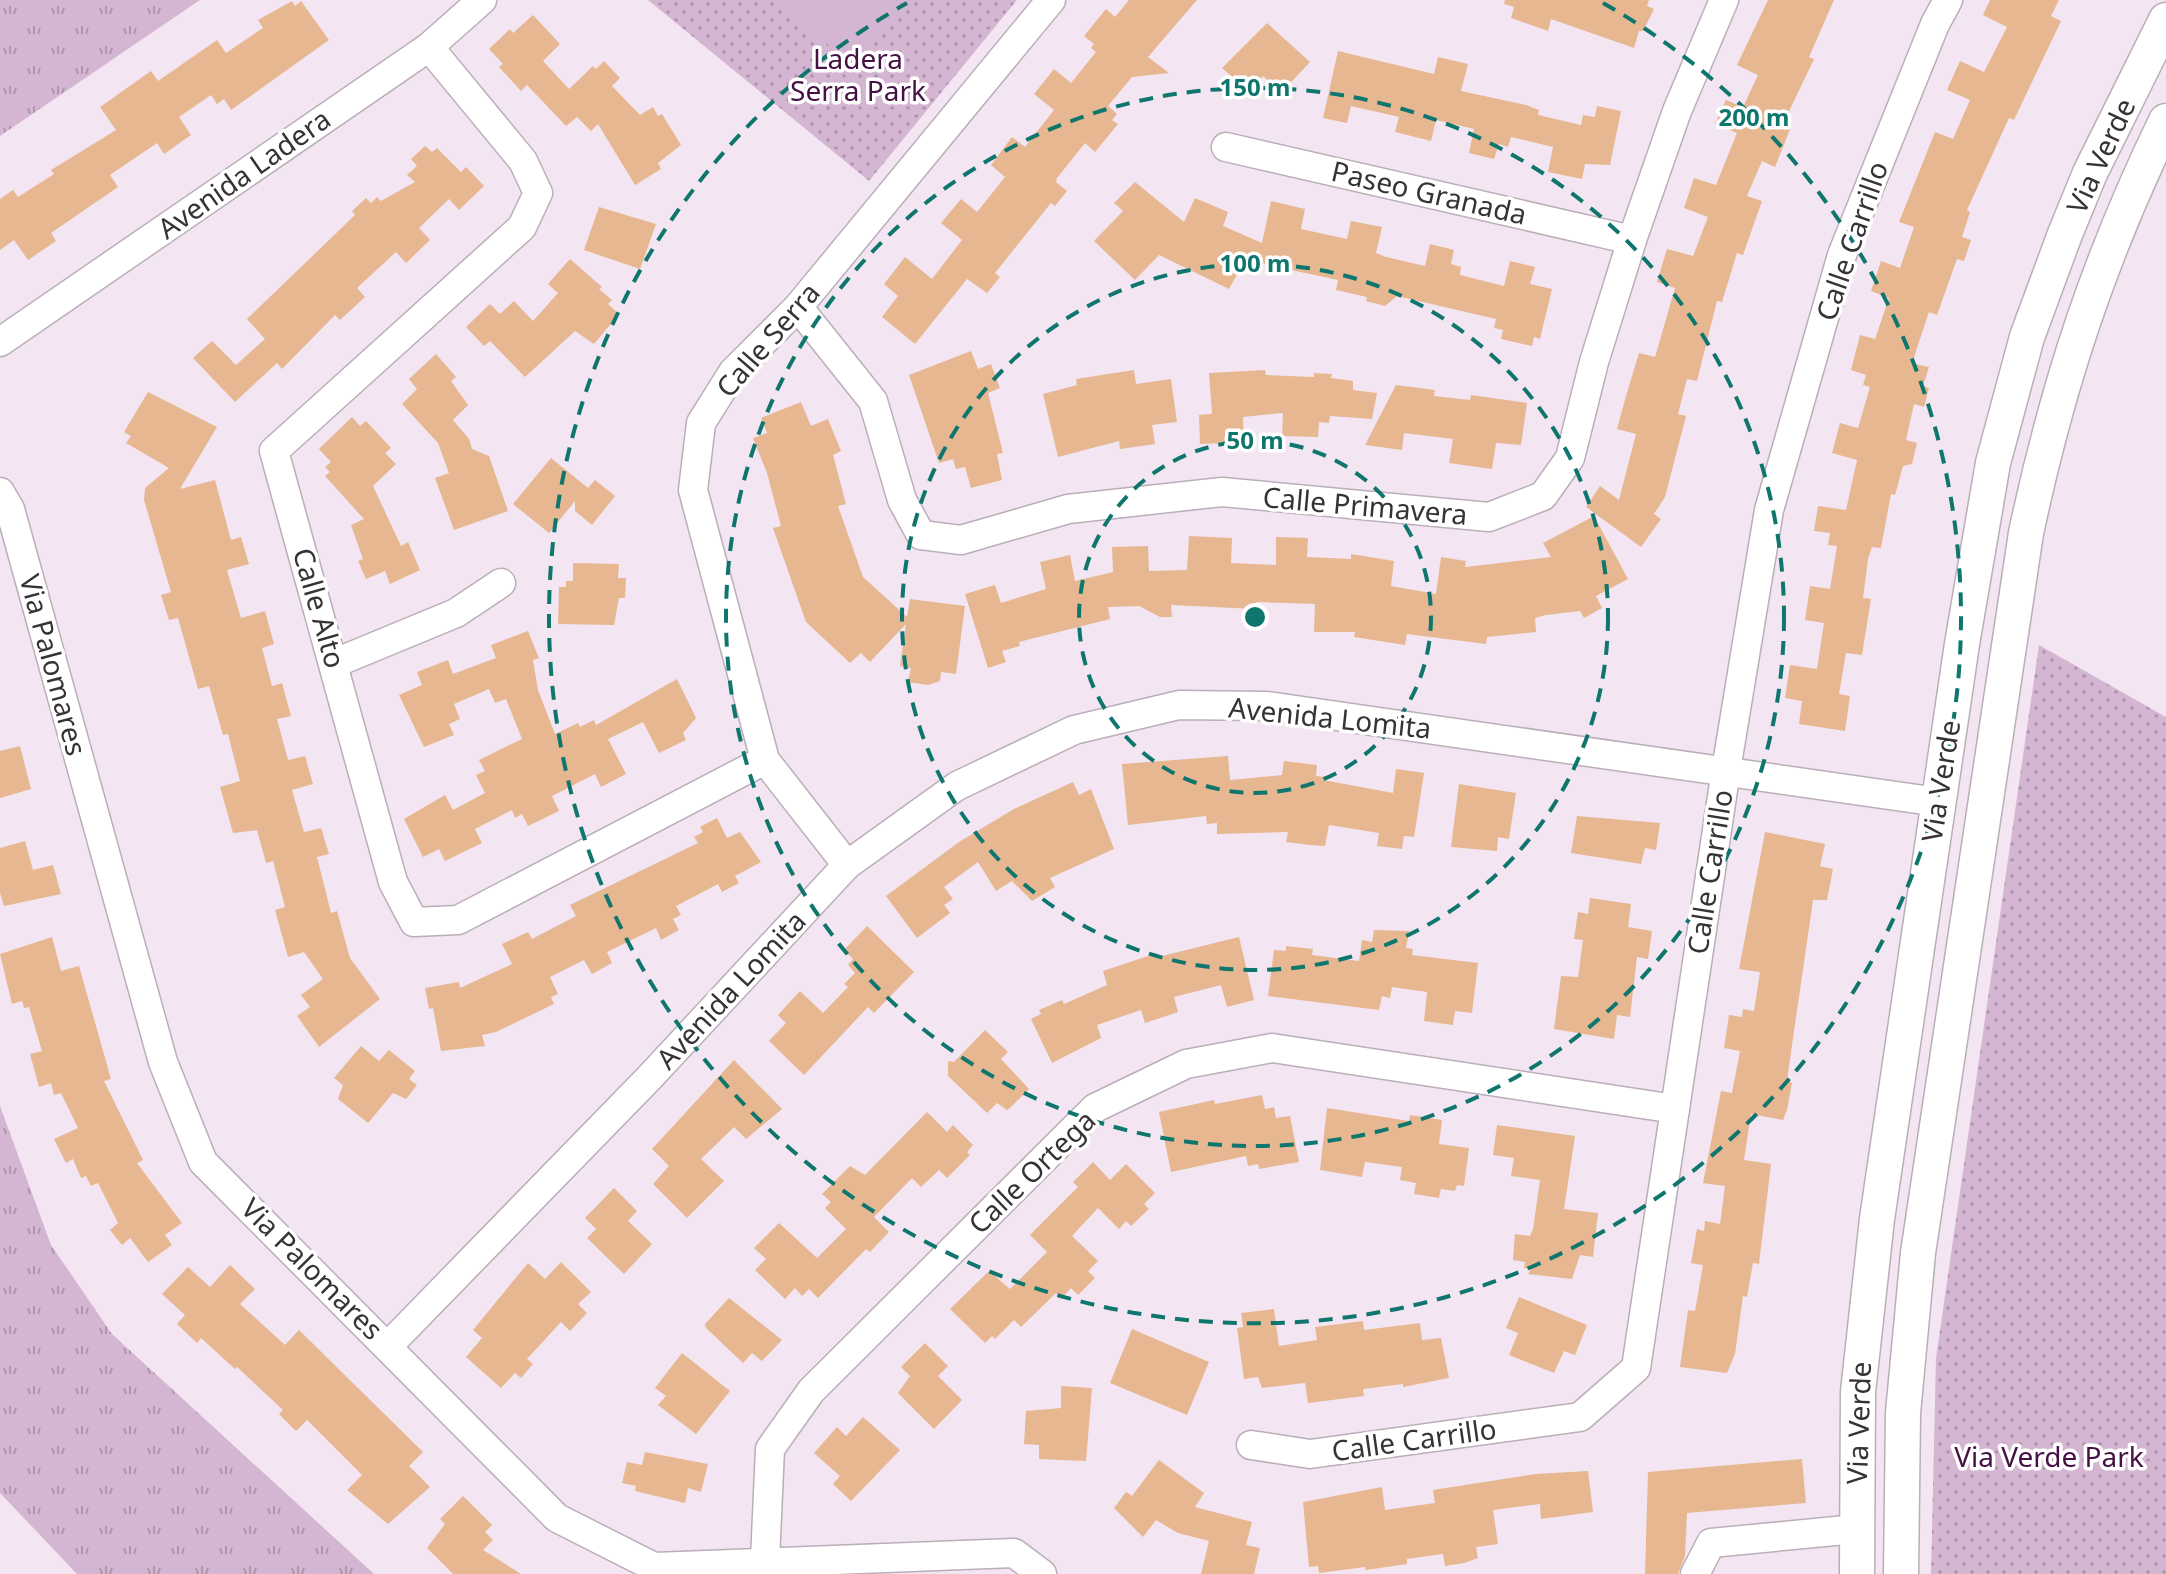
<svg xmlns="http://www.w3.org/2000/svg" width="2166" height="1574" font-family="'Noto Sans',sans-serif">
<defs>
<pattern id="grass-tufts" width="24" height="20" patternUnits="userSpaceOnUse" patternTransform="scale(2)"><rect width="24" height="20" fill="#d5b6d2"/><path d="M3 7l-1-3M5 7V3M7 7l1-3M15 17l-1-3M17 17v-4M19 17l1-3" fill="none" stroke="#ae95ab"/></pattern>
<pattern id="park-dots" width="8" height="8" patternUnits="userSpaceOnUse" patternTransform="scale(2)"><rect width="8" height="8" fill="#d5b6d2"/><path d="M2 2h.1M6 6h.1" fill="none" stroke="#ae95ab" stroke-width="1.8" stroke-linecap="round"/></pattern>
</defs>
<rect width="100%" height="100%" fill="#f3e6f2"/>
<g fill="url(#grass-tufts)">
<polygon points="0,0 200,0 0,136"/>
<polygon points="0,1106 51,1245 112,1334 374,1574 77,1574 0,1493"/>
</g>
<g fill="url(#park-dots)">
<polygon points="648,0 1017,0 869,181"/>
<polygon points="2039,645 2166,717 2166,1574 1931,1574 1936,1358"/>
</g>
<polygon fill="#d5b6d2" points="773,0 904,0 852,64"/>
<g fill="#e6b791">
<polygon points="1129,0 1197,0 1148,57 1169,73 1132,77 1108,106 1117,114 1112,120 1118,124 1095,152 1085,143 1057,178 1056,182 1067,191 1055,206 1051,203 995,273 1000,277 987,293 967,279 915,344 882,317 898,296 884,284 905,257 932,279 962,240 941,223 961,199 977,212 1005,177 991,165 1012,137 1025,147 1054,110 1034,94 1054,69 1071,83 1096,52 1091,48 1094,44 1084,36 1106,9 1115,17"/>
<polygon points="1505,0 1649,0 1647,6 1654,9 1643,31 1639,31 1634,48 1551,19 1548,31 1511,18 1514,7 1504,4"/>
<polygon points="1768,0 1834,0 1809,57 1814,59 1783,124 1791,127 1775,167 1762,161 1747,196 1762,201 1743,255 1737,253 1722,302 1717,301 1697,381 1687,379 1678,414 1686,416 1665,497 1654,514 1661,519 1641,547 1586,507 1600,486 1619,500 1636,434 1617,429 1626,396 1639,353 1655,357 1675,288 1657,282 1667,249 1693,256 1708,217 1684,208 1694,178 1716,185 1737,133 1715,124 1726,100 1743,107 1758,75 1737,65"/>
<polygon points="1990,0 2059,0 2051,16 2061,21 2014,120 2009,118 1967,210 1970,212 1962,237 1971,240 1964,261 1957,259 1937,315 1929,312 1913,360 1915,364 1929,367 1923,386 1929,388 1924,407 1914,404 1906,440 1917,443 1912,464 1903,466 1895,495 1891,494 1881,548 1872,547 1868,559 1863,598 1871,599 1862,655 1846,653 1839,694 1850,696 1845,731 1799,724 1802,701 1785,698 1790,665 1817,669 1824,623 1805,620 1810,586 1830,589 1837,546 1828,545 1830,533 1814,531 1818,506 1846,510 1857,460 1832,453 1840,423 1858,428 1870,387 1863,385 1866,375 1851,370 1860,335 1875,339 1889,298 1871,291 1881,261 1900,268 1914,227 1899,222 1935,132 1953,139 1970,100 1947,90 1960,61 1984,72 2007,27 1983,15"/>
<polygon points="292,1 295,6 301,1 329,40 231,110 224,99 217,104 211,95 179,117 191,135 164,154 157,143 110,175 118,187 51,233 56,241 28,260 14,240 0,250 0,199 13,190 18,197 54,174 51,170 116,130 100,107 151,71 158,81 217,40 226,53 263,28 258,20"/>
<polygon points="533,15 560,44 543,61 569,89 593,66 596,69 604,61 620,78 612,86 640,115 653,107 658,116 662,114 681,145 658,163 661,169 635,185 598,124 591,131 577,117 566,126 527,85 521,91 499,67 503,64 489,49 510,29 513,33"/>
<polygon points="1267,23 1310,62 1281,93 1263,76 1249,92 1222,68"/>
<polygon points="1338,51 1434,74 1438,57 1468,64 1461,91 1526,105 1539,110 1538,115 1581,125 1583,115 1595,117 1597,106 1621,111 1610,165 1585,164 1582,179 1548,172 1553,147 1511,137 1508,147 1499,144 1494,159 1469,153 1474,129 1436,120 1431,141 1395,132 1399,117 1351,106 1347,123 1323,118"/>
<polygon points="425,146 432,152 437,148 461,172 466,167 484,186 459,210 449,199 419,228 430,240 406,263 396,252 357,288 365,297 340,320 335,315 282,369 277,363 235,402 193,358 212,341 236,365 265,339 247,319 355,215 352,211 366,198 371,203 377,197 381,201 415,182 407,175 417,166 411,159"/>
<polygon points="1135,182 1184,222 1195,198 1228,212 1223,226 1262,243 1271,201 1305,209 1301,229 1347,239 1351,221 1382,227 1376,253 1386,257 1425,266 1430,244 1454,250 1451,264 1461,267 1460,275 1504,286 1510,261 1535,267 1530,284 1552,289 1540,339 1534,337 1532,346 1501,339 1503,330 1494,328 1496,319 1397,296 1385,306 1366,301 1367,297 1336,290 1338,280 1245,260 1229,289 1159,255 1135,280 1094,241 1123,211 1114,203"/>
<polygon points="599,207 656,224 640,269 584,250"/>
<polygon points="570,259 602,287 599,289 612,300 608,304 619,314 594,344 575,331 525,377 490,341 484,346 466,327 490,304 500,314 514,301 533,321 558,293 548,284"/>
<polygon points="971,351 978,369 991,364 1000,388 988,393 1003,453 997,454 1002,480 971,488 965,467 956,469 953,459 939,463 909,375"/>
<polygon points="436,354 456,377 451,381 468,405 453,420 469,439 472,449 489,456 508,511 454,530 435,478 449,473 438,443 402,404 417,389 409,379"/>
<polygon points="1134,370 1136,384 1171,379 1177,422 1152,425 1155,444 1120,449 1119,441 1058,457 1043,394 1077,385 1076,379"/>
<polygon points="1265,370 1266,375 1314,377 1314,373 1332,374 1331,378 1353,381 1353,390 1377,393 1372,419 1330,416 1329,423 1319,422 1318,437 1282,436 1283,413 1243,417 1244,442 1200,444 1199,415 1212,414 1209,373"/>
<polygon points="1396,385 1435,390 1434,396 1470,400 1471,395 1527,403 1521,445 1496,443 1492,469 1449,463 1453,439 1404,433 1402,450 1365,445"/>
<polygon points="148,392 217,427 180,489 215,480 231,540 241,537 249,564 227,570 241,618 265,611 274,644 262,648 272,686 282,683 291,716 277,719 288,760 305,756 313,784 292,790 304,832 321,828 329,854 317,857 331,913 337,911 350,958 380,999 319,1047 297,1016 310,1007 301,995 323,979 304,952 288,957 275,910 285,907 273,861 266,863 257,830 233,833 220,787 240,781 228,734 223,735 209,686 198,689 178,618 169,620 161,595 171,592 144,500 145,488 169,468 126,443 131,436 124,432"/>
<polygon points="801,402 811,426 828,419 841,451 833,455 846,504 838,506 863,577 907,617 910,599 965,606 956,674 941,672 940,681 928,685 908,682 911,668 900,666 906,624 870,662 861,653 850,663 806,622 773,528 781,526 767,473 753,438 767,433 761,418"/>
<polygon points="352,417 360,426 366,421 391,448 385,453 396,464 373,486 401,546 408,542 420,570 390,584 385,571 366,579 358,561 363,559 351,525 364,519 325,476 330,472 325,467 331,462 319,449"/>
<polygon points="551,458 588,488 595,480 615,496 592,525 575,511 575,501 549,533 513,504"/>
<polygon points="1594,516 1628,579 1596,596 1602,608 1584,618 1580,611 1546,615 1535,618 1536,632 1487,637 1486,644 1407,634 1405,645 1354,637 1355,632 1314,632 1315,604 1256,602 1255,609 1171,605 1172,617 1160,617 1139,606 1108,607 1110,619 1019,642 1020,646 1002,651 1006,662 988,668 965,594 995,585 1001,603 1046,589 1040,562 1070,555 1075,581 1113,572 1112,547 1148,546 1149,571 1187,570 1189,536 1232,538 1231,563 1276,565 1276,537 1308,538 1307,557 1351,559 1351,554 1394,561 1391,586 1436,594 1441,557 1466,561 1465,567 1551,557 1543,543"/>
<polygon points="573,563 619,564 618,578 626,578 625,598 619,598 614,625 558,624 559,587 566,587 566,581 573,581"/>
<polygon points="528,631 539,658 533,660 538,690 555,734 578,723 580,727 594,720 596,725 677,679 696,718 683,733 686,740 659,753 643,722 608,739 626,774 601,787 595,774 552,796 559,811 528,826 522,814 515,818 512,810 475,829 482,843 445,861 439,849 423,857 404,819 445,795 453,810 485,793 476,775 485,771 479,760 522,739 506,699 495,703 489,689 454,704 460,719 449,724 454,735 424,747 399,695 422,685 417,672 448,660 453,674 496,658 491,645"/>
<polygon points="20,746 31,789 0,798 0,751"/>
<polygon points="1228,756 1230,780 1282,775 1284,761 1317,765 1316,776 1324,777 1323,780 1393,793 1396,769 1424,773 1414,837 1404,836 1402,849 1377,846 1379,833 1329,825 1325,846 1310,845 1286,842 1288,832 1217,834 1217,823 1207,824 1206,816 1128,825 1122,764"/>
<polygon points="1073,782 1079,795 1091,789 1114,849 1050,878 1055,887 1032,901 1012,881 996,891 978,862 944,887 953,899 944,905 950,913 917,938 886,896 959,842 1014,809"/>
<polygon points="1459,784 1516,793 1509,839 1498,837 1497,851 1451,847"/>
<polygon points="1577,816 1660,823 1656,850 1645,848 1641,864 1571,853"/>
<polygon points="717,818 727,838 740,832 761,862 735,876 739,883 722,892 718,884 676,906 681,915 673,919 679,930 661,940 656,928 607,952 612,963 592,974 584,960 550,977 558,994 551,997 554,1004 496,1032 482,1035 485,1046 441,1051 433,1008 429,1009 425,988 459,982 460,988 512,964 502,944 528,932 532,939 576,916 570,905 698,843 694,837 703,832 700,827"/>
<polygon points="1765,832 1825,844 1820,866 1833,869 1827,900 1813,900 1787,1080 1792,1083 1787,1110 1783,1120 1751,1114 1744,1160 1771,1164 1759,1264 1753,1263 1747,1297 1743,1296 1735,1354 1727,1373 1680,1367 1688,1310 1695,1311 1703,1265 1691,1263 1697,1229 1704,1231 1705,1221 1720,1224 1725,1186 1703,1183 1721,1091 1732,1093 1740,1051 1724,1048 1729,1015 1742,1017 1743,1009 1754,1011 1760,972 1739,969"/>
<polygon points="25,841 33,870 53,865 61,894 4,906 0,893 0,848"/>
<polygon points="1590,898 1631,904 1628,927 1652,931 1648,959 1637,957 1630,1017 1617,1015 1614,1039 1554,1029 1561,976 1578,977 1583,940 1574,939 1578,912 1588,914"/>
<polygon points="867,926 914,972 874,1013 868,1007 804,1075 769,1041 786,1023 778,1015 800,991 823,1013 848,987 844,984 855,973 848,965 853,959 844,950"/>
<polygon points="1374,930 1409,931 1406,948 1413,949 1412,955 1478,963 1472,1013 1455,1011 1453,1025 1424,1021 1427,992 1392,987 1390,998 1382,996 1379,1010 1268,996 1274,950 1286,951 1286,946 1313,949 1312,955 1359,961 1362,940 1372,942"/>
<polygon points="52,937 61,971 79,966 111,1079 104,1081 143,1160 137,1163 182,1223 165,1235 172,1245 148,1262 130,1238 122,1245 110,1230 118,1223 98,1183 91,1186 86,1176 81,1178 73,1159 66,1163 54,1139 78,1128 61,1093 54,1095 51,1083 39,1087 30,1054 42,1051 29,1007 24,1008 22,1001 12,1004 0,954"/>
<polygon points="1239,937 1254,1000 1227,1007 1221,985 1174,997 1178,1012 1145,1023 1141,1010 1097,1025 1101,1038 1052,1063 1031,1019 1041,1014 1039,1010 1062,1000 1064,1004 1107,985 1103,971 1157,953 1158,957"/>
<polygon points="985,1030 1008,1052 1001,1059 1029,1089 1010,1108 1007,1110 997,1103 987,1113 948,1076 948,1061 954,1062"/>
<polygon points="361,1046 379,1061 389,1050 415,1071 409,1079 417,1085 406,1099 393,1093 368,1123 338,1099 343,1085 334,1078"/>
<polygon points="734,1060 782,1109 746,1139 734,1127 701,1159 724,1181 687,1218 653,1184 669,1166 652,1149"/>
<polygon points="1262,1095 1265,1109 1274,1107 1276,1118 1290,1116 1299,1162 1259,1169 1258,1164 1248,1166 1246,1156 1171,1172 1159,1112 1214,1100 1215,1104"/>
<polygon points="1327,1108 1409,1121 1410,1115 1442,1120 1439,1144 1469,1148 1464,1186 1457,1185 1455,1191 1441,1189 1439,1198 1414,1194 1416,1183 1400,1180 1402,1167 1365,1162 1362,1177 1320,1170"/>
<polygon points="927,1112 947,1132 953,1125 973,1145 967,1152 970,1155 947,1178 939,1170 921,1187 912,1178 874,1217 889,1232 870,1252 866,1249 818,1298 809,1289 802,1296 795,1288 785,1299 755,1270 766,1259 754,1248 779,1223 817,1258 846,1229 825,1208 831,1202 822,1194 850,1166 865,1175"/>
<polygon points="1497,1125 1575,1136 1564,1209 1598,1213 1593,1257 1580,1255 1572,1279 1528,1274 1531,1269 1524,1268 1525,1262 1513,1260 1515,1234 1530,1236 1533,1229 1540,1180 1511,1176 1514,1158 1493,1155"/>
<polygon points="1093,1162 1110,1180 1126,1164 1155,1193 1144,1204 1149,1209 1131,1226 1126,1221 1119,1229 1098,1208 1072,1236 1098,1261 1088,1271 1095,1278 1078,1295 1071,1288 1061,1299 1056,1293 1021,1327 1014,1320 995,1339 992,1336 985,1343 950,1309 989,1271 1010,1289 1047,1252 1030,1235 1078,1187 1073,1182"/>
<polygon points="614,1188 637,1211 628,1221 652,1244 624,1274 587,1238 596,1229 585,1218"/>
<polygon points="561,1262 591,1292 578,1304 587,1313 570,1331 561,1322 527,1359 533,1364 521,1378 515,1373 501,1388 466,1357 482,1338 473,1330 528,1263 545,1279"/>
<polygon points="230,1265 255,1289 240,1304 285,1345 299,1330 423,1452 409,1466 430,1487 388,1524 347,1490 362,1475 307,1420 296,1431 279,1414 283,1410 237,1367 235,1369 201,1338 197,1343 177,1324 185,1315 162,1294 188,1267 210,1287"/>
<polygon points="1519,1297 1587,1325 1575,1355 1564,1351 1554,1373 1509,1355 1518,1333 1506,1328"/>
<polygon points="729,1298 782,1340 762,1361 752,1353 743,1363 706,1328 705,1324"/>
<polygon points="1274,1309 1279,1346 1317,1340 1315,1327 1363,1321 1364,1330 1420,1323 1422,1340 1441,1338 1449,1378 1403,1387 1403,1384 1363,1389 1364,1396 1308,1403 1305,1383 1262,1388 1258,1377 1244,1379 1237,1328 1243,1327 1241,1313"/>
<polygon points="1132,1329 1209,1362 1187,1415 1110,1383"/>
<polygon points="925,1343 948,1366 938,1376 962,1400 934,1429 898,1393 910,1376 901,1367"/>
<polygon points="682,1353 730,1391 696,1434 658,1405 666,1396 655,1388"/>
<polygon points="1061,1386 1092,1388 1086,1461 1039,1459 1039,1445 1024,1444 1026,1411 1061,1408"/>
<polygon points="863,1417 900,1450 851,1501 833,1484 840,1476 814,1453 837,1427 846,1436"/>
<polygon points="645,1452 708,1464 701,1492 688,1488 685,1503 635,1491 636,1486 622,1483 627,1462 642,1465"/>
<polygon points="1802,1459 1806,1503 1687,1513 1685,1556 1678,1574 1645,1574 1648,1472"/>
<polygon points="1159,1460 1204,1493 1195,1507 1252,1522 1246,1545 1260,1548 1254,1574 1201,1574 1209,1541 1178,1533 1156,1520 1143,1537 1114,1508 1126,1492 1132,1496"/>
<polygon points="1588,1471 1593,1512 1541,1519 1540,1504 1493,1510 1498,1544 1476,1547 1478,1558 1464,1563 1445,1566 1443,1554 1407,1559 1407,1564 1366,1570 1365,1567 1319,1573 1318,1566 1309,1567 1303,1502 1382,1487 1385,1510 1435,1503 1433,1490 1536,1474"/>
<polygon points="463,1496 492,1525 485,1532 493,1540 483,1550 521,1574 453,1574 427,1548 445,1524 440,1519"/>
</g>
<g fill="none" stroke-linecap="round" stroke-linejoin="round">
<defs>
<g id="minor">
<polyline points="429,47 523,161 538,193 522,227 274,451 393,882 414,922 458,920 765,760"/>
<polyline points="1226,147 1632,240"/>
<polyline points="798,307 873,401 902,500 921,535 961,540 1068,509 1222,492 1489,517 1543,496 1570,458 1594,362 1632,240 1677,111 1724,0"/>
<polyline points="0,342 429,47 482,0"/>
<polyline points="0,492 10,509 163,1062 203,1162 557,1518 654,1567 1014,1553 1042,1574"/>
<polyline points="335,663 456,613 501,583"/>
<polyline points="847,865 765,760 693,490 701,423 733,372 798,307 1051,0"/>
<polyline points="389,1345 650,1077 847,865 957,786 1074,730 1179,705 1267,706 1938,802"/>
<polyline points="1251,1445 1310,1454 1580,1417 1636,1368 1726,770 1769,510 1842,255 1935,24 1948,0"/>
<polyline points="765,1560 770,1449 811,1391 1095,1108 1186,1064 1272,1048 1675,1109"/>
<polyline points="1695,1574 1711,1543 1856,1529"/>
</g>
<g id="major">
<polyline points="1857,1574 1858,1392 1877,1219 1962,644 1993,463 2027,337 2065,234 2090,173 2166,20"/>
<path d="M1901,1574l2,-161 15,-160 108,-720c32,-150 73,-274 140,-412"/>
</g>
</defs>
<use href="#minor" stroke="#baaeb9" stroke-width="31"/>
<use href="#major" stroke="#baaeb9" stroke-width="37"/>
<use href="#minor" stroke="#fff" stroke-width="28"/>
<use href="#major" stroke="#fff" stroke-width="34"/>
</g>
<g fill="none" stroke="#0f766e" stroke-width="4" stroke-dasharray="14 10">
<circle cx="1255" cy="617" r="176"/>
<circle cx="1255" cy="617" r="353"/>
<circle cx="1255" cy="617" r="529"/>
<path d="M1603 3A706 706 0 1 1 907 3"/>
</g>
<g text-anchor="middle" stroke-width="7" stroke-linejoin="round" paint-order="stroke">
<g font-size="28" fill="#451043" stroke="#fff">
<text x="858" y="69">Ladera<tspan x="858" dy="32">Serra Park</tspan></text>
<text x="2049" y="1467">Via Verde Park</text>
</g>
<g font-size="28" fill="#373236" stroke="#fff">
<text transform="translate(2101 156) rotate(-65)" y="10">Via Verde</text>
<text transform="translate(244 174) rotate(-35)" y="10">Avenida Ladera</text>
<text transform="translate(1429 193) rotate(13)" y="10">Paseo Granada</text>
<text transform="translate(1852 241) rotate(-71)" y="10">Calle Carrillo</text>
<text transform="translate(768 340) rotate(-49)" y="10">Calle Serra</text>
<text transform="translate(1365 506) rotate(5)" y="10">Calle Primavera</text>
<text transform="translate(319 608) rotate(74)" y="10">Calle Alto</text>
<text transform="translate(53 665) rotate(75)" y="10">Via Palomares</text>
<text transform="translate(1330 718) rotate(6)" y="10">Avenida Lomita</text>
<text transform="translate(1941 781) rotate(-81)" y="10">Via Verde</text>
<text transform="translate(1710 872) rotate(-81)" y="10">Calle Carrillo</text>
<text transform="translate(731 990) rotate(-47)" y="10">Avenida Lomita</text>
<text transform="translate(1032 1172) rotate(-44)" y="10">Calle Ortega</text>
<text transform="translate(312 1269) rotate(45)" y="10">Via Palomares</text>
<text transform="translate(1859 1423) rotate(-88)" y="10">Via Verde</text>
<text transform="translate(1414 1440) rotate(-8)" y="10">Calle Carrillo</text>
</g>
</g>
<circle cx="1255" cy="617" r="12" fill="#0f766e" stroke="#fff" stroke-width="4"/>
<g font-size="24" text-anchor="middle" font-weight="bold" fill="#0f766e" stroke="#fff" stroke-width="7" stroke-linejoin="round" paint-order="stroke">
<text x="1255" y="96">150 m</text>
<text x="1754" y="126">200 m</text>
<text x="1255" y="272">100 m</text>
<text x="1255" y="449">50 m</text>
</g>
</svg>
